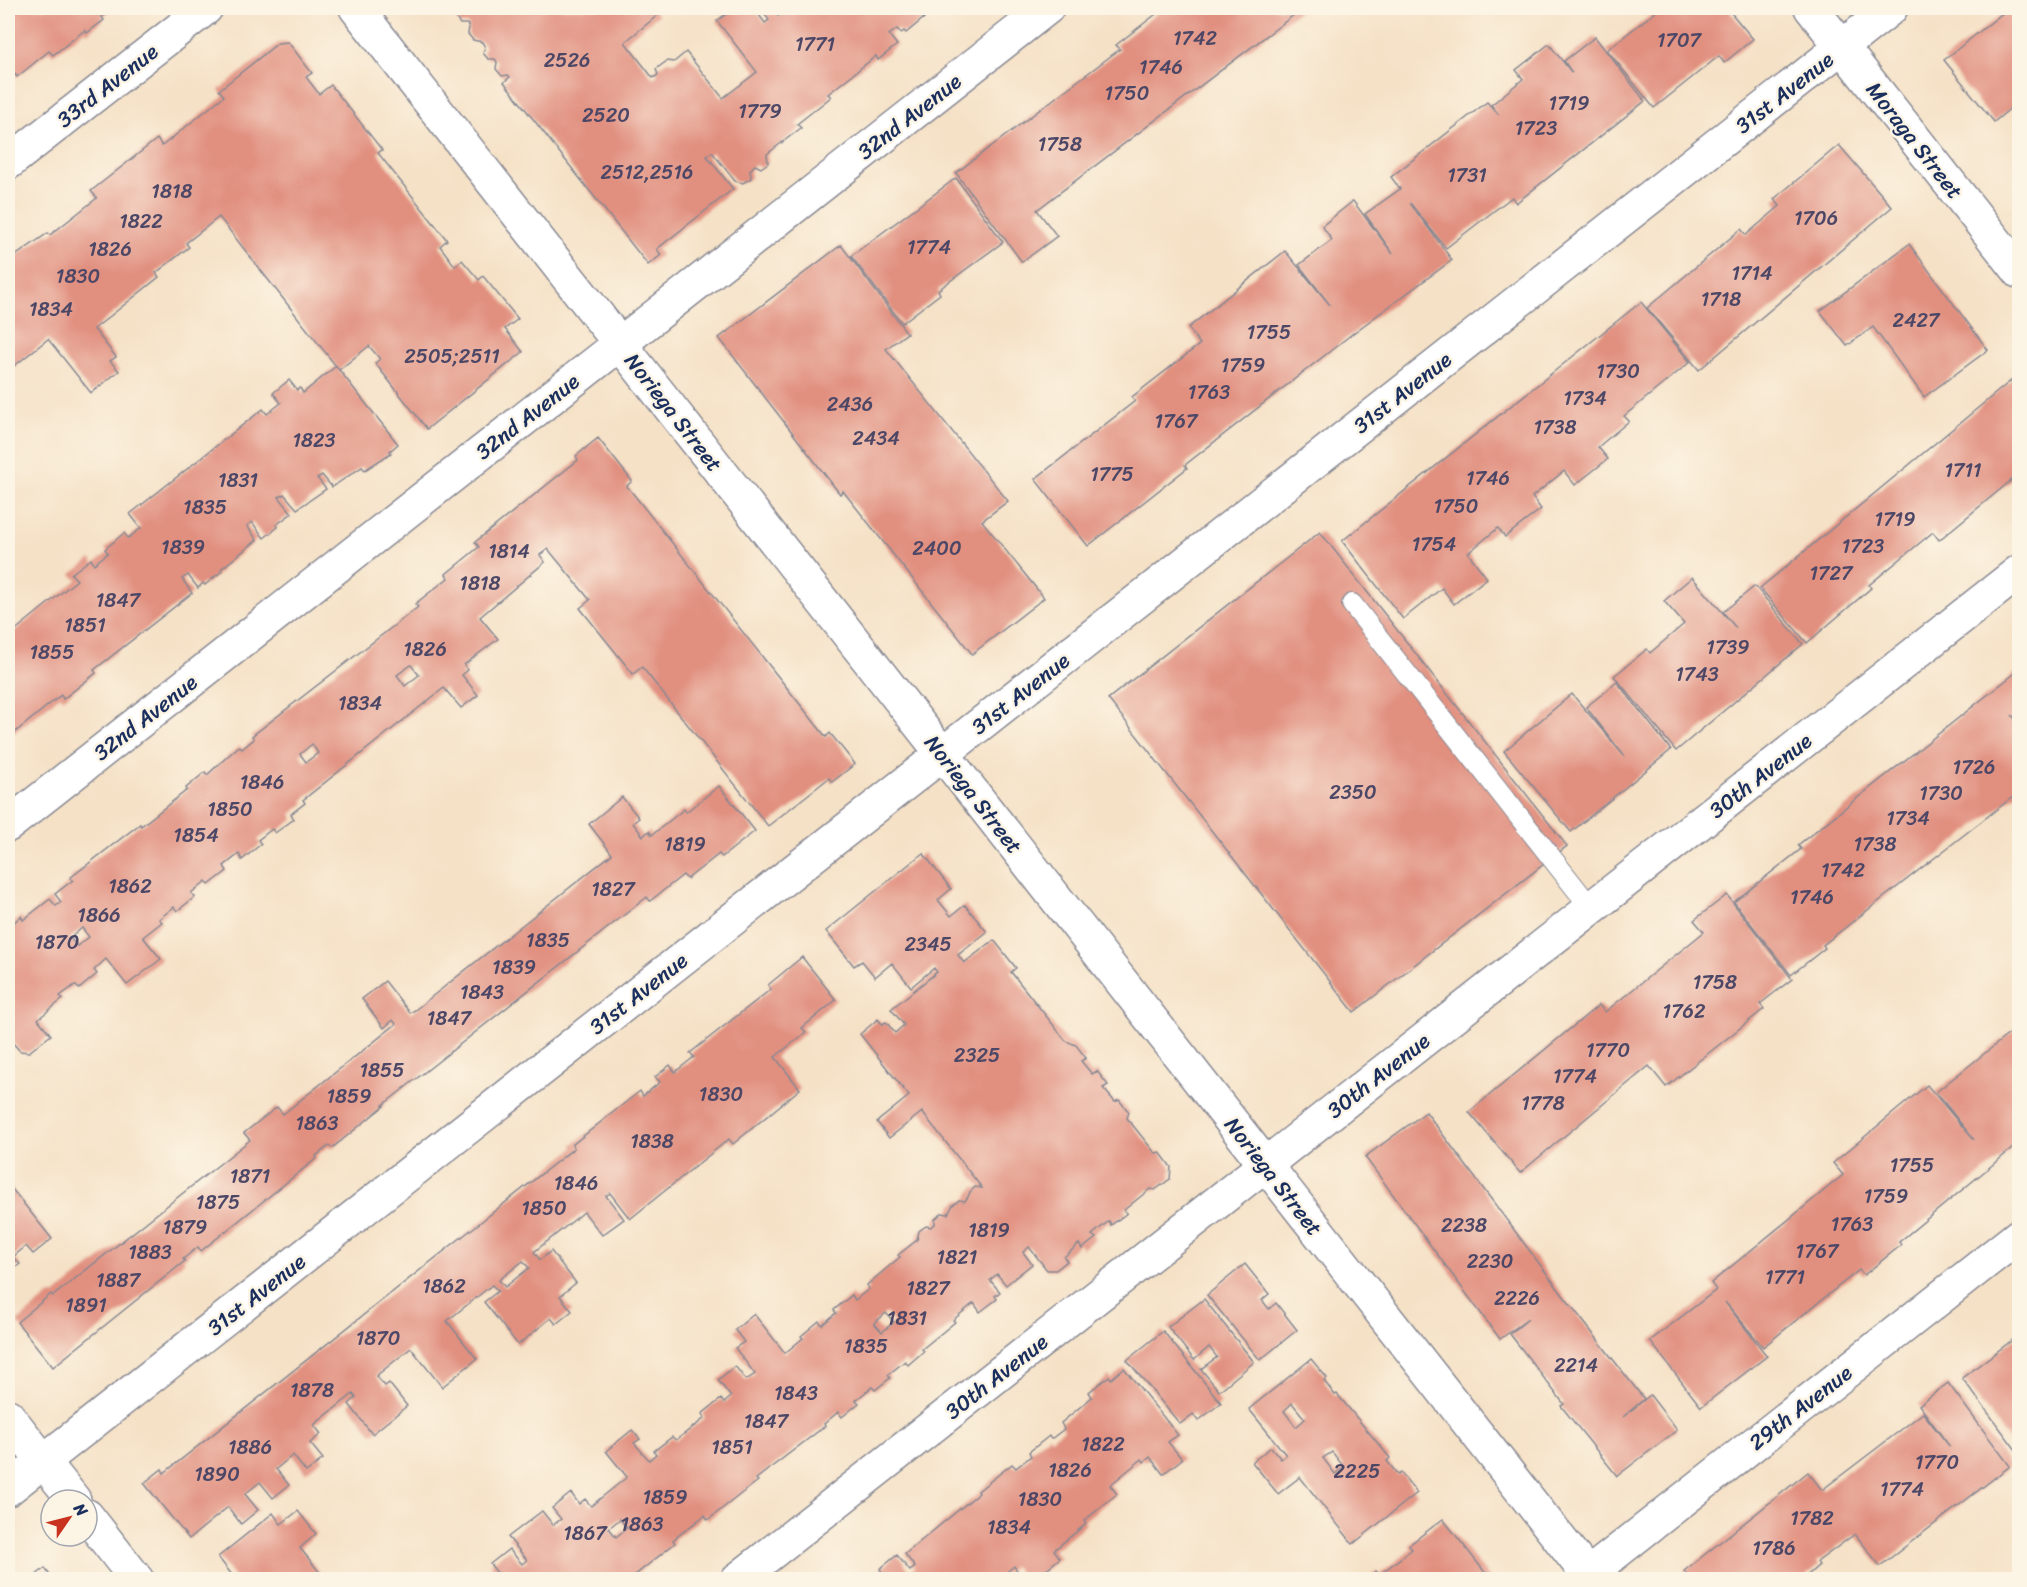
<svg xmlns="http://www.w3.org/2000/svg" width="2027" height="1587" font-family="Sriracha,sans-serif">
<rect width="100%" height="100%" fill="#fcf5e5"/>
<filter id="ink" filterUnits="userSpaceOnUse"><feTurbulence type="fractalNoise" baseFrequency=".0167" numOctaves="2"/><feDisplacementMap in="SourceGraphic" scale="12" xChannelSelector="R" yChannelSelector="G"/><feConvolveMatrix kernelMatrix="1 2 1 2 8 2 1 2 1" color-interpolation-filters="sRGB"/></filter>
<filter id="wash" filterUnits="userSpaceOnUse"><feTurbulence type="fractalNoise" baseFrequency=".008" numOctaves="4" result="noise"/><feDisplacementMap in="SourceGraphic" scale="24" xChannelSelector="R" yChannelSelector="G"/><feGaussianBlur stdDeviation="1.35" result="paint"/><feColorMatrix in="noise" values="0 0 0 0 0 0 0 0 0 0 0 0 0 0 0 0 0 1.4 0 .05"/><feComposite in="paint" operator="in"/></filter>
<g filter="url(#wash)">
<rect width="100%" height="100%" fill="#f5e1c6"/>
<g id="blocks">
<g fill="#e18f7f" fill-rule="evenodd">
<polygon points="8,8 114,8 102,17 104,20 87,33 85,30 53,55 49,51 17,77 15,74 8,80"/>
<polygon points="455,8 652,8 658,15 625,42 653,78 658,75 656,69 667,61 674,62 686,52 723,98 757,72 717,21 734,8 754,8 765,23 769,20 760,8 771,8 778,16 788,8 922,8 926,13 922,16 924,18 906,33 904,31 901,33 897,29 889,35 897,45 878,60 876,56 828,94 831,97 797,124 801,128 767,154 768,163 761,168 755,165 750,170 751,178 743,183 735,181 712,152 707,156 733,189 657,249 661,255 648,265 504,82 510,77 508,75 502,76 496,69 497,62 495,59 488,59 483,53 485,47 482,42 473,40 468,34 469,27 467,24 460,24 455,17"/>
<polygon points="1164,8 1303,8 1037,210 1057,236 1022,262 956,173 1120,49 1116,45"/>
<polygon points="1660,8 1727,8 1753,39 1724,63 1719,56 1654,108 1607,50"/>
<polygon points="2009,8 2019,8 2019,101 1994,122 1944,60"/>
<polygon points="1595,37 1645,101 1516,203 1512,197 1446,248 1410,203 1452,260 1352,334 1185,465 1187,468 1088,546 1035,479 1135,401 1132,397 1200,344 1188,328 1285,251 1330,305 1299,265 1332,240 1322,226 1353,201 1393,254 1365,214 1400,189 1391,177 1487,102 1499,115 1491,105 1523,79 1516,70 1549,44 1572,73 1564,61"/>
<polygon points="288,42 312,73 306,77 319,94 331,85 382,150 378,153 447,240 440,246 455,266 462,260 479,280 483,276 518,319 505,329 523,352 427,429 375,363 380,359 369,346 339,370 219,217 186,243 189,247 156,273 159,277 94,329 116,357 110,361 119,371 91,393 48,339 8,371 8,268 14,263 11,259 48,233 50,235 97,198 91,191 157,139 162,146 224,96 219,90 278,43"/>
<polygon points="1839,145 1892,207 1699,370 1647,308 1741,229 1746,235 1780,206 1774,199"/>
<polygon points="956,178 1003,242 938,290 940,294 902,323 851,256"/>
<polygon points="1909,244 1988,350 1924,397 1873,327 1847,346 1820,311"/>
<polygon points="841,245 907,333 886,349 1008,501 982,521 1044,598 972,654 843,491 840,494 719,338"/>
<polygon points="1641,302 1690,362 1624,416 1629,421 1598,447 1608,459 1575,485 1564,471 1532,497 1541,509 1505,537 1498,528 1468,553 1487,578 1454,604 1442,588 1403,619 1342,541"/>
<polygon points="336,366 398,444 390,451 391,453 365,470 362,467 332,487 322,475 317,478 326,489 297,509 284,494 279,497 292,513 276,525 278,527 264,538 252,522 247,526 257,540 221,569 222,571 205,585 203,583 198,588 188,575 182,579 192,593 94,670 96,673 63,699 61,695 8,738 8,636 77,580 71,574 91,559 94,564 108,553 105,549 124,533 128,538 141,528 130,514 263,409 267,414 281,403 273,393 289,380 297,390 300,388 303,393"/>
<polygon points="2019,374 2019,474 1939,540 1933,532 1869,585 1871,588 1807,643 1760,588"/>
<path d="M598,438l34,43 -5,5 199,251 4,-4 25,31 -23,18 -3,-4 -61,48 -126,-159 -9,7 -53,-66 10,-8 -42,-51 -8,6 5,7 -65,55 18,22 -34,26 4,5 -6,5 16,20 -17,13 -17,-20 -9,7 -132,105 2,3 -14,11 3,5 -19,14 -3,-4 -14,11 3,4 -19,16 -3,-6 -15,12 3,5 -18,14 -3,-4 -15,12 4,4 -18,14 -3,-4 -15,12 3,3 -19,15 18,22 -34,26 -21,-26 -12,11 3,4 -18,15 -4,-4 -15,11 3,3 -25,20 13,16 -22,17 -9,-1 -12,-13v-110l13,-12 2,4 27,-21 6,7 5,-4 -6,-8 18,-14 -3,-2 70,-54 1,2 46,-36 -1,-2 19,-16 2,3 32,-29 3,3 12,-10 -2,-3 166,-129 -3,-3 33,-26 -2,-4 33,-27 -4,-5 103,-82 -2,-4zM411,665l8,10 -14,11 -8,-11zM312,744l6,9 -12,9 -6,-8zM82,928l7,9 -12,9 -7,-8z"/>
<polygon points="1320,532 1567,846 1354,1012 1108,699"/>
<polygon points="1692,577 1736,628 1723,612 1755,586 1803,644 1676,751 1614,676 1647,649 1650,653 1684,624 1664,601"/>
<polygon points="2019,670 2019,723 2012,715 2019,724 2019,792 1823,945 1825,948 1791,975 1734,902 1801,849 1798,845"/>
<polygon points="1617,682 1671,750 1571,832 1504,751 1572,694 1625,757 1586,707"/>
<polygon points="719,786 755,831 722,857 719,854 687,879 683,875 650,901 647,897 383,1105 384,1106 332,1148 329,1146 316,1156 317,1158 201,1251 198,1247 183,1259 185,1261 53,1367 17,1322 51,1294 53,1296 250,1140 244,1133 277,1107 283,1114 396,1024 393,1020 384,1028 362,999 385,981 410,1013 415,1010 612,854 589,824 622,797 639,818 633,823 643,836 649,831 652,835 684,809 686,812"/>
<path d="M923,853l28,36 -13,11 13,16 14,-11 22,27 -29,23 6,8 30,-23 22,28 -5,4 55,69 10,4 10,13 -5,3 11,13 5,-3 11,14 -5,3 12,14 4,-2 10,12 -2,6 28,35 5,-1 11,15 -1,12 -15,11 -5,-1 -26,21 3,3 -16,12 -2,-4 -17,14 4,3 -14,11 -3,-5 -15,13 3,4 -11,9h-9l-18,-23 -6,5 9,12 -26,21 -9,-11 -7,6 10,12 -5,4 2,3 -17,13 -6,-9 -4,3 -17,14 2,2 -33,27 2,2 -16,14 -3,-4 -17,14 2,3 -15,12 -3,-3 -16,13 3,3 -17,14 -4,-5 -14,12 1,2 -69,53 2,2 -16,12 -34,27 -3,-5 -32,25 2,3 -46,37h-126l-13,-16 19,-15 13,15 5,-4 -19,-23 34,-26 11,14 8,-6 -9,-11 19,-15 8,11 6,-5 6,7 36,-29 -21,-26 26,-21 8,9 -6,4 15,17 7,-6 -2,-3 18,-14 4,3 29,-22 -3,-4 19,-15 3,4 7,-6 -13,-17 17,-14 11,14 9,-6 -20,-26 9,-6 -9,-12 19,-16 31,39 18,-15 -2,-2 18,-15 3,4 14,-12 -2,-3 18,-15 3,5 14,-11 -2,-4 33,-28 -2,-2 19,-15 2,-9 7,-5 5,1 4,-3v-5l7,-6 6,1 5,-9 6,-5 6,1 3,-4 2,-5 5,-5 7,1 -60,-76 -33,26 -12,-16 32,-26 -49,-62 18,-15 4,5 4,-2 9,11 9,-8 -13,-16 46,-37 -3,-4 -23,19 -19,-24 -17,14 -13,-16 -8,5 -28,-35zM886,1313l8,9 -12,10 -8,-9zM620,1519l7,9 -11,9 -7,-9z"/>
<polygon points="1727,895 1792,979 1760,1004 1764,1009 1666,1087 1649,1066 1520,1173 1469,1112 1599,1005 1605,1012 1704,932 1694,920"/>
<path d="M802,957l34,43 -34,28 4,4 -31,25 25,32 -67,55 -4,-5 -99,80 -20,-26 -4,3 18,23 -22,16 -18,-23 -50,40 6,8 11,-9 25,32 -16,13 12,15 -16,13 -5,-6 -33,27 -34,-43 14,-11 -6,-6 -45,36 30,38 -35,28 -31,-39 -35,28 9,10 4,-3 18,23 -35,28 -23,-30 7,-6 -3,-4 -39,31 7,9 -11,9 13,16 -17,13 -13,-17 -17,14 13,16 -16,13 -13,-16 -15,12 13,16 -17,14 -13,-17 -39,32 -45,-56 18,-14 2,4 313,-248 97,-77 -2,-3 68,-54 3,5 17,-14 -5,-5 15,-12 5,7 19,-15 -4,-4 81,-64 -3,-4zM523,1261l6,7 -24,19 -6,-7z"/>
<polygon points="2019,1026 2019,1143 1899,1242 1901,1245 1864,1275 1859,1270 1763,1347 1725,1302 1767,1356 1701,1407 1650,1341 1716,1290 1711,1283 1843,1175 1833,1163 1927,1085 1974,1140 1936,1092"/>
<polygon points="1426,1112 1562,1294 1644,1399 1623,1417 1650,1395 1677,1430 1617,1476 1561,1406 1564,1404 1510,1334 1528,1319 1500,1339 1365,1157"/>
<polygon points="8,1184 52,1239 33,1254 26,1246 13,1257 20,1264 8,1274"/>
<polygon points="1245,1264 1269,1294 1262,1300 1269,1309 1276,1303 1297,1330 1260,1360 1207,1295"/>
<polygon points="1204,1299 1254,1362 1219,1391 1201,1369 1217,1357 1209,1347 1194,1360 1168,1327"/>
<polygon points="1163,1331 1221,1403 1198,1421 1193,1414 1180,1424 1127,1360"/>
<polygon points="2019,1335 2019,1454 1962,1378"/>
<path d="M1311,1359l16,19 -3,3 11,14 2,-1 53,64 -3,3 11,14 3,-2 16,20 -64,51 -53,-67 -22,17 -26,-32 19,-15 10,12 5,-4 -37,-46zM1292,1403l13,16 -9,8 -12,-16zM1332,1452l12,15 -9,7 -12,-16z"/>
<polygon points="1124,1368 1178,1435 1168,1442 1182,1459 1163,1474 1150,1457 1144,1462 1142,1459 1110,1485 1117,1494 1084,1521 1086,1524 1054,1550 1060,1558 1033,1580 1024,1580 1014,1566 997,1580 872,1580 882,1572 880,1569 897,1555 910,1571 915,1567 905,1554 979,1493 978,1491 1012,1464 1016,1468 1031,1456 1029,1452 1049,1436 1051,1439 1064,1429 1061,1423 1092,1397 1089,1392 1109,1376 1111,1379"/>
<polygon points="1948,1383 2010,1466 1880,1566 1855,1534 1817,1562 1819,1565 1802,1580 1691,1580 1684,1571 1808,1472 1822,1490 1923,1413 1950,1447 1919,1405"/>
<polygon points="298,1511 316,1534 300,1548 325,1579 328,1576 330,1580 236,1580 218,1557 273,1513 281,1524"/>
<polygon points="1443,1519 1491,1580 1366,1580 1376,1571 1379,1575 1412,1549 1409,1545"/>
<polygon points="45,1568 53,1580 30,1580"/>
</g>
</g>
</g>
<g filter="url(#ink)">
<use href="#blocks" fill-opacity="0" stroke="#888892" stroke-width="1.5"/>
<g fill="none" stroke-linecap="round" stroke-linejoin="round">
<defs>
<polyline id="service" points="1352,604 1591,908"/>
<g id="minor">
<polyline points="1811,8 2020,272"/>
<polyline points="8,163 206,8"/>
<polyline points="8,825 1047,8"/>
<polyline points="8,1416 74,1500"/>
<polyline points="8,1489 1891,8"/>
<polyline points="87,1516 137,1580"/>
<polyline points="737,1580 2020,571"/>
<polyline points="1581,1580 2020,1235"/>
</g>
<polyline id="tertiary" points="356,8 1592,1580"/>
</defs>
<use href="#service" stroke="#888892" stroke-width="22"/>
<use href="#minor" stroke="#888892" stroke-width="36"/>
<use href="#tertiary" stroke="#888892" stroke-width="36"/>
<use href="#service" stroke="#fff" stroke-width="20"/>
<use href="#minor" stroke="#fff" stroke-width="33"/>
<use href="#tertiary" stroke="#fff" stroke-width="33"/>
</g>
</g>
<g text-anchor="middle" stroke-width="5" stroke-linejoin="round" paint-order="stroke">
<g font-size="20" fill="#4c4766">
<text x="1195" y="45">1742</text>
<text x="1679" y="47">1707</text>
<text x="815" y="51">1771</text>
<text x="567" y="67">2526</text>
<text x="1161" y="74">1746</text>
<text x="1127" y="100">1750</text>
<text x="1569" y="110">1719</text>
<text x="760" y="118">1779</text>
<text x="606" y="122">2520</text>
<text x="1536" y="135">1723</text>
<text x="1060" y="151">1758</text>
<text x="647" y="179">2512,2516</text>
<text x="1467" y="182">1731</text>
<text x="172" y="198">1818</text>
<text x="1816" y="225">1706</text>
<text x="141" y="228">1822</text>
<text x="929" y="254">1774</text>
<text x="110" y="256">1826</text>
<text x="1752" y="280">1714</text>
<text x="78" y="283">1830</text>
<text x="1721" y="306">1718</text>
<text x="51" y="316">1834</text>
<text x="1916" y="327">2427</text>
<text x="1269" y="339">1755</text>
<text x="452" y="363">2505;2511</text>
<text x="1243" y="372">1759</text>
<text x="1618" y="378">1730</text>
<text x="1209" y="399">1763</text>
<text x="1585" y="405">1734</text>
<text x="850" y="411">2436</text>
<text x="1176" y="428">1767</text>
<text x="1555" y="434">1738</text>
<text x="876" y="445">2434</text>
<text x="314" y="447">1823</text>
<text x="1963" y="477">1711</text>
<text x="1112" y="481">1775</text>
<text x="1488" y="485">1746</text>
<text x="238" y="487">1831</text>
<text x="1456" y="513">1750</text>
<text x="205" y="514">1835</text>
<text x="1895" y="526">1719</text>
<text x="1434" y="551">1754</text>
<text x="1863" y="553">1723</text>
<text x="183" y="554">1839</text>
<text x="937" y="555">2400</text>
<text x="509" y="558">1814</text>
<text x="1831" y="580">1727</text>
<text x="480" y="590">1818</text>
<text x="118" y="607">1847</text>
<text x="85" y="632">1851</text>
<text x="1728" y="654">1739</text>
<text x="425" y="656">1826</text>
<text x="52" y="659">1855</text>
<text x="1697" y="681">1743</text>
<text x="360" y="710">1834</text>
<text x="1974" y="774">1726</text>
<text x="262" y="789">1846</text>
<text x="1353" y="799">2350</text>
<text x="1941" y="800">1730</text>
<text x="230" y="816">1850</text>
<text x="1908" y="825">1734</text>
<text x="196" y="842">1854</text>
<text x="685" y="851">1819</text>
<text x="1875" y="851">1738</text>
<text x="1843" y="877">1742</text>
<text x="130" y="893">1862</text>
<text x="613" y="896">1827</text>
<text x="1812" y="904">1746</text>
<text x="99" y="922">1866</text>
<text x="548" y="947">1835</text>
<text x="57" y="949">1870</text>
<text x="928" y="951">2345</text>
<text x="514" y="974">1839</text>
<text x="1715" y="989">1758</text>
<text x="482" y="999">1843</text>
<text x="1684" y="1018">1762</text>
<text x="449" y="1025">1847</text>
<text x="1608" y="1057">1770</text>
<text x="977" y="1062">2325</text>
<text x="382" y="1077">1855</text>
<text x="1575" y="1083">1774</text>
<text x="721" y="1101">1830</text>
<text x="349" y="1103">1859</text>
<text x="1543" y="1110">1778</text>
<text x="317" y="1130">1863</text>
<text x="652" y="1148">1838</text>
<text x="1912" y="1172">1755</text>
<text x="250" y="1183">1871</text>
<text x="576" y="1190">1846</text>
<text x="1886" y="1203">1759</text>
<text x="218" y="1209">1875</text>
<text x="544" y="1215">1850</text>
<text x="1852" y="1231">1763</text>
<text x="1464" y="1232">2238</text>
<text x="185" y="1234">1879</text>
<text x="989" y="1237">1819</text>
<text x="1817" y="1258">1767</text>
<text x="150" y="1259">1883</text>
<text x="957" y="1264">1821</text>
<text x="1490" y="1268">2230</text>
<text x="1785" y="1284">1771</text>
<text x="118" y="1287">1887</text>
<text x="444" y="1293">1862</text>
<text x="928" y="1295">1827</text>
<text x="1517" y="1305">2226</text>
<text x="86" y="1312">1891</text>
<text x="907" y="1325">1831</text>
<text x="378" y="1345">1870</text>
<text x="866" y="1353">1835</text>
<text x="1576" y="1372">2214</text>
<text x="312" y="1397">1878</text>
<text x="796" y="1400">1843</text>
<text x="766" y="1428">1847</text>
<text x="1103" y="1451">1822</text>
<text x="250" y="1454">1886</text>
<text x="732" y="1454">1851</text>
<text x="1937" y="1469">1770</text>
<text x="1070" y="1477">1826</text>
<text x="1357" y="1478">2225</text>
<text x="217" y="1481">1890</text>
<text x="1902" y="1496">1774</text>
<text x="665" y="1504">1859</text>
<text x="1040" y="1506">1830</text>
<text x="1812" y="1525">1782</text>
<text x="642" y="1531">1863</text>
<text x="1009" y="1534">1834</text>
<text x="585" y="1540">1867</text>
<text x="1774" y="1555">1786</text>
</g>
<g font-size="22" fill="#1b2f5e" stroke="#fcf5e5">
<text transform="translate(107 85) rotate(-38)" y="8">33rd Avenue</text>
<text transform="translate(1784 92) rotate(-38)" y="8">31st Avenue</text>
<text transform="translate(909 116) rotate(-38)" y="8">32nd Avenue</text>
<text transform="translate(1915 140) rotate(52)" y="8">Moraga Street</text>
<text transform="translate(1402 392) rotate(-38)" y="8">31st Avenue</text>
<text transform="translate(674 412) rotate(52)" y="8">Noriega Street</text>
<text transform="translate(527 416) rotate(-38)" y="8">32nd Avenue</text>
<text transform="translate(1020 693) rotate(-38)" y="8">31st Avenue</text>
<text transform="translate(145 717) rotate(-38)" y="8">32nd Avenue</text>
<text transform="translate(1760 775) rotate(-38)" y="8">30th Avenue</text>
<text transform="translate(974 794) rotate(52)" y="8">Noriega Street</text>
<text transform="translate(638 993) rotate(-38)" y="8">31st Avenue</text>
<text transform="translate(1378 1075) rotate(-38)" y="8">30th Avenue</text>
<text transform="translate(1274 1176) rotate(52)" y="8">Noriega Street</text>
<text transform="translate(256 1294) rotate(-38)" y="8">31st Avenue</text>
<text transform="translate(996 1376) rotate(-38)" y="8">30th Avenue</text>
<text transform="translate(1800 1407) rotate(-38)" y="8">29th Avenue</text>
</g>
</g>
<rect width="2027" height="1587" fill="none" stroke="#fcf5e5" stroke-width="30"/>
<g transform="translate(69 1518) rotate(55)"><circle r="28" fill="#fcf5e5" stroke="#a2a6af" stroke-width="1.5"/>
<path d="M0-4.5L10 22L0 15L-10 22Z" fill="#c8321e"/>
<text y="-9" font-size="16" font-weight="bold" text-anchor="middle" fill="#1b2f5e">N</text>
</g>
</svg>
